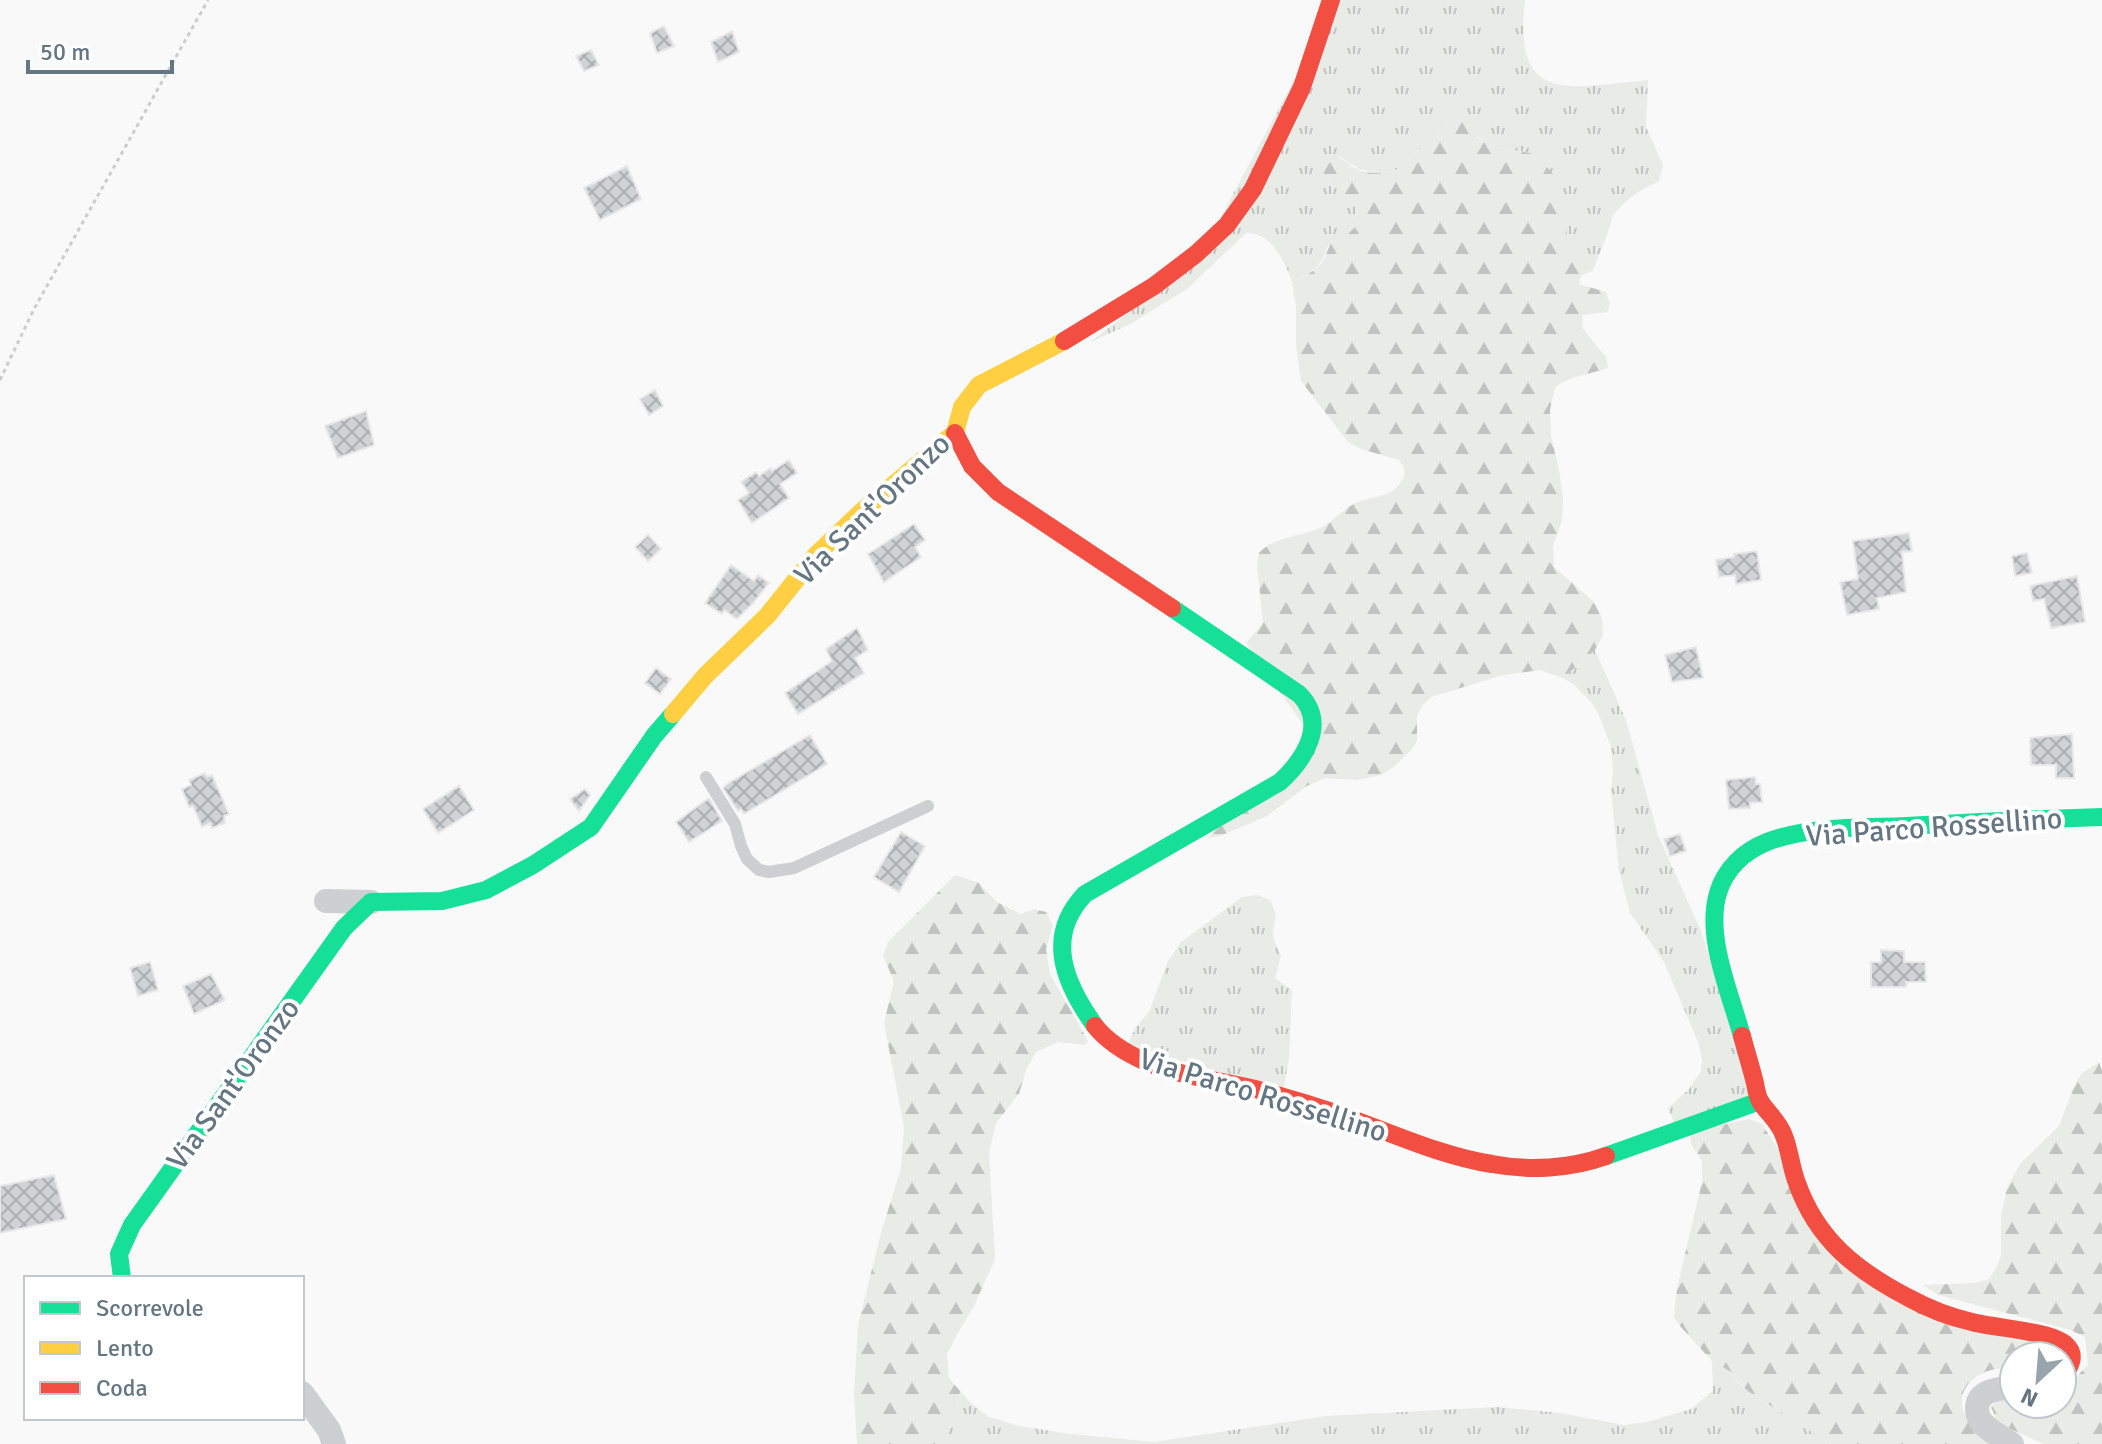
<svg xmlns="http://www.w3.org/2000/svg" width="2102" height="1444" font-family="Signika,sans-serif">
<defs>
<pattern id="grass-tufts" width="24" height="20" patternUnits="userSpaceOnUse" patternTransform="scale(2)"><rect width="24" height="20" fill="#e8ebe6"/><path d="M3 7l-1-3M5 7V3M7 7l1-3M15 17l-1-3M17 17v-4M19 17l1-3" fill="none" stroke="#c0c3c0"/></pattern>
<pattern id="forest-firs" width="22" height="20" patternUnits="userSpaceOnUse" patternTransform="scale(2)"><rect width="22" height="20" fill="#e8ebe6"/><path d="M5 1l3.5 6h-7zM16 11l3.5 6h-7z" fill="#c0c3c0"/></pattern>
<pattern id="building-cross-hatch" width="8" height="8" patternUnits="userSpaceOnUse" patternTransform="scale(2)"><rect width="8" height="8" fill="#d0d2d3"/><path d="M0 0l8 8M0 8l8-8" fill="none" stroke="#acafb1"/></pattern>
</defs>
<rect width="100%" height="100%" fill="#f9f9f9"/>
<g fill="url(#grass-tufts)">
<path d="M1337,0h188c-13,107 45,87 123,80l-2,47 17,38 -4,16 -21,11 -14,11 -11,12 -6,20 -14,35 -12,6 -10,-17 -5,-22 -36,-84 -41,-7 -31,-26 -10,4 -53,47c-21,6 -38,-2 -55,-14l-16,17 31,33 3,18 -12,11 -18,10c-8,23 -15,25 -36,36 -7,-20 -21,-51 -46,-49l-59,56 -55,34 -43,20 110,-85z"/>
<polygon points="1595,650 1626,720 1658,835 1701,931 1752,1094 1675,1124 1668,1108 1689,1089 1701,1071 1702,1060 1699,1044 1664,962 1630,913 1619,871 1611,791 1613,771 1611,747 1598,713 1591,702 1573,684 1563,678"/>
<polygon points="1258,895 1271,901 1276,915 1273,932 1274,940 1281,956 1275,978 1292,990 1289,1058 1283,1091 1127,1045 1136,1027 1149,1012 1168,961 1181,942 1242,897"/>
<polygon points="1712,1361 1733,1373 1739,1384 1749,1392 1831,1444 945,1444 958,1405 960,1391 972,1404 989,1417 1019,1426 1070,1434 1154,1442 1326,1416 1497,1407 1560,1413 1624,1425 1647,1422 1691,1409 1713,1391"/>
</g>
<g fill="url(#forest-firs)">
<path d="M1458,120l14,7 5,10 12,9 41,7 14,10 12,15 15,81 10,17 -2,8 27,8 4,12 -3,8 -25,3 1,14 23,28 2,11c-20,7 -36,7 -53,19l-5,23 1,26 8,34 4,28 -1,23 -9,25 1,21 39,34 9,17 1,17 -8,15 -32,28 -23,-8 -37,5 -72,22 -9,9 -5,10v25l-4,7 -18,18 -14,9 -23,5 -33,-2 -18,8 -40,30 -47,20 -13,2 108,-96 -69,-99 17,-20 -6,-57 2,-13c15,-17 43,-16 63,-26 11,-5 19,-16 30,-22 17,-10 37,-5 49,-23 6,-8 4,-14 -2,-22l-38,-11 -13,-7 -47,-61 -5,-35v-40l-4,-24c10,-5 23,-10 30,-20 5,-7 6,-16 13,-25l11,-1 12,-12 -3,-17 -31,-33 -3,-10c20,-15 23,1 41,7 11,3 22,3 33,0l53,-47z"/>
<polygon points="955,875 979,883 997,902 1021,914 1034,909 1046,912 1053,925 1046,949 1050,974 1088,1041 1085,1045 1058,1042 1036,1052 1026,1070 1019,1094 996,1123 989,1152 995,1259 974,1306 959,1331 947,1354 949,1378 960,1391 958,1405 945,1444 857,1444 854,1395 858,1325 881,1233 901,1168 904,1127 884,1023 894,981 883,956 888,942"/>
<polygon points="2099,1062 2102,1071 2102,1444 2044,1444 2008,1428 1996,1419 1991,1407 2001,1397 2014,1395 2014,1404 2062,1404 2062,1385 2069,1384 2088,1365 2085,1337 2071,1330 1938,1295 1923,1285 1975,1283 1989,1279 1996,1268 2001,1256 2001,1215 2007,1188 2020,1164 2059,1126 2074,1086 2081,1074"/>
<path d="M1749,1119l13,5 93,147 192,74 6,11h-39v13c-8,0 -19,-1 -26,2 -23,8 -35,29 -18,51 6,8 16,15 23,22h-162l-82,-52 -9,-8 -7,-11 -21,-12 -32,-35 -6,-9 3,-29 25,-106v-21l-10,-15 -3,-14z"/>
</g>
<g fill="url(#building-cross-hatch)" stroke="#e8e8e8" stroke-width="2">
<polygon points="664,26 674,46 657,53 650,33"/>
<polygon points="732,31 739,52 718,62 711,42"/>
<polygon points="591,50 599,65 584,71 576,56"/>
<polygon points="627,166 641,199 600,220 584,188"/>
<polygon points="655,390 663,406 649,415 640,399"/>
<polygon points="366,411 374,445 338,458 325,426"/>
<polygon points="789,460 797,473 780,484 789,498 752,523 738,500 749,493 741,482 756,472 759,476 771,468 772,471"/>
<polygon points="914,524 925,540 915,547 921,557 884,582 868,554"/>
<polygon points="1909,533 1912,551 1902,552 1906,592 1877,598 1879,609 1847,615 1840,582 1858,579 1853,541"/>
<polygon points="648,535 661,549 648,561 635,547"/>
<polygon points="1757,551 1761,580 1736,584 1735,575 1719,577 1716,560 1734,557 1734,554"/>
<polygon points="2027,553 2032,573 2015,576 2012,556"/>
<polygon points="731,565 754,581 758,575 769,583 753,603 737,619 724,610 722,614 705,603"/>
<polygon points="2077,576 2085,622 2051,628 2044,599 2033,601 2030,586"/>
<polygon points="857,628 868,650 855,658 864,673 798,714 785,693 832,661 826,649"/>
<polygon points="1696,647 1703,678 1672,682 1665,655"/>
<polygon points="656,668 671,679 660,694 645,683"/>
<polygon points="2072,734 2074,778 2056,778 2056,765 2031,765 2030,738"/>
<polygon points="810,735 827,764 744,814 741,809 738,811 723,788 727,784"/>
<polygon points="205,773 207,777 212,775 229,814 224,816 225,823 212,828 210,823 202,827 193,806 189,807 182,789 191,785 189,780"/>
<polygon points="1755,777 1756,784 1760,784 1762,802 1750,803 1750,808 1729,809 1726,780"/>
<polygon points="459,786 474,810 438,833 423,809"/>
<polygon points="585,789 590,795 579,811 570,799"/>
<polygon points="709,798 722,821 689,842 676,822"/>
<polygon points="901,832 925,846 899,892 874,877"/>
<polygon points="1680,834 1686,851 1670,856 1664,839"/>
<polygon points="1881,950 1904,951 1904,962 1925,962 1926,982 1906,982 1906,987 1871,987 1871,962 1881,962"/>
<polygon points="150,962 158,990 138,996 130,968"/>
<polygon points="211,974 225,1000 194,1014 183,986"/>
<polygon points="54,1175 66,1219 0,1233 0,1186"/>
</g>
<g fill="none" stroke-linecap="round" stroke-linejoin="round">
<polyline stroke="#cbcccd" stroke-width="3" stroke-dasharray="4 4" stroke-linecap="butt" points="0,380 34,309 208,0"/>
<polyline stroke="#cecfd0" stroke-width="12" points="706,777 735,824 741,846 747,859 759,870 769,872 794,868 928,806"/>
<g stroke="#cecfd0" stroke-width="24">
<polyline points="326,901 371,902"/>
<polyline points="302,1393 329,1430 334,1444"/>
<path d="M2012,1444c-11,-7 -25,-14 -32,-24 -2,-4 -3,-9 -3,-13 2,-18 23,-18 37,-20"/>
</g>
<g stroke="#16e098" stroke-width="18">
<path d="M1095,1026c-30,-42 -51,-89 -10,-132l195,-112c25,-23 48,-59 19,-88l-127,-86"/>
<path d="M1742,1036c-12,-43 -37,-100 -24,-143 7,-24 26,-42 49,-51 41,-16 96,-14 139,-16 66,-4 131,-7 196,-9"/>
<polyline points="1606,1156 1760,1101"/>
<polyline points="122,1278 119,1254 132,1225 344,928 371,902 442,901 486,890 533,865 591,827 654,736 673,714"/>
</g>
<polyline stroke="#ffcf43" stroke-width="18" points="673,714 705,676 767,616 816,555 860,513 955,433 962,407 979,385 1064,341"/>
<g stroke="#f24e42" stroke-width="18">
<polyline points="1064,341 1154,286 1196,254 1227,225 1253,189 1302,87 1331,0"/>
<polyline points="955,433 972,466 998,492 1172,608"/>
<path d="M1095,1026c12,15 31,27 49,35 35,15 74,19 111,28 20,5 39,11 59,17 60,18 116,48 178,58 37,7 78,5 114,-8"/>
<path d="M1742,1036c4,15 9,31 13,47 1,5 2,13 5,18 7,12 19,20 24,35 6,15 7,32 13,47 20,57 60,88 112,115 20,11 41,19 63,24 21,6 80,9 94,23 11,10 4,23 -4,32"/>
</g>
</g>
<g text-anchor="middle" stroke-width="8" stroke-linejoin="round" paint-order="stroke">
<g font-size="30" fill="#657683" stroke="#fff">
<text transform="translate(872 509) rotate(-44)" y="10">Via Sant'Oronzo</text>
<text transform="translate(1934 827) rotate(-4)" y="10">Via Parco Rossellino</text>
<text transform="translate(233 1084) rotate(-54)" y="10">Via Sant'Oronzo</text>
<text transform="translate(1263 1095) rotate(17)" y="10">Via Parco Rossellino</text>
</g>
</g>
<rect x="24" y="1276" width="280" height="144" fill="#ffffff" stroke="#c1c8cd" stroke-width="2"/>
<rect x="40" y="1302" width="40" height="12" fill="#16e098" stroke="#c1c8cd" stroke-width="2"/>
<text x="96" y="1316" font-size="24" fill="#657683">Scorrevole</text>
<rect x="40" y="1342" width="40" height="12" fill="#ffcf43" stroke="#c1c8cd" stroke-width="2"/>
<text x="96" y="1356" font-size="24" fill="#657683">Lento</text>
<rect x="40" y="1382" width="40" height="12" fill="#f24e42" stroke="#c1c8cd" stroke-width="2"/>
<text x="96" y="1396" font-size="24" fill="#657683">Coda</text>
<g transform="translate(2038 1380) rotate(206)"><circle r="38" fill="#ffffff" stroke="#c1c8cd" stroke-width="2"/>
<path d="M0-6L14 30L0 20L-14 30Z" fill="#99a4ac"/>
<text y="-12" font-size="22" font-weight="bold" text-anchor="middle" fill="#657683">N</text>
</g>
<path d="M28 60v12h144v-12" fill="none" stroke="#657683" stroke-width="4"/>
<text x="40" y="60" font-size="24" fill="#657683" stroke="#ffffff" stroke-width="6" paint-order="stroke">50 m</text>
</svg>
